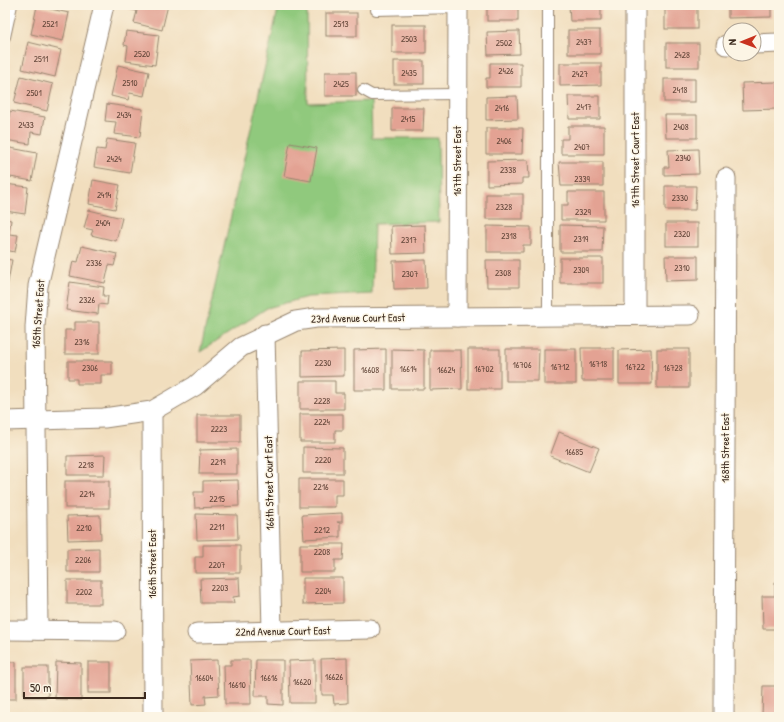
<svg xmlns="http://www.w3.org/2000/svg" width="784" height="722" font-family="'Patrick Hand',sans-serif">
<rect width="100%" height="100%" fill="#fcf5e5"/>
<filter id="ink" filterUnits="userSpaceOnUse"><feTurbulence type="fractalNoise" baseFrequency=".025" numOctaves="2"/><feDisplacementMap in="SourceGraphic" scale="8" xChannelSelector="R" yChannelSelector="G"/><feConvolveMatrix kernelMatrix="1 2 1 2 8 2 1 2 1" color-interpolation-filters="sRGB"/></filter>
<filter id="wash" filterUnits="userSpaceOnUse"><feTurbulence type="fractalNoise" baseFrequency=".012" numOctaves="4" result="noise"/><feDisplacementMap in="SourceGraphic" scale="16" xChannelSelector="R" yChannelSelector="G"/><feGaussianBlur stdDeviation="0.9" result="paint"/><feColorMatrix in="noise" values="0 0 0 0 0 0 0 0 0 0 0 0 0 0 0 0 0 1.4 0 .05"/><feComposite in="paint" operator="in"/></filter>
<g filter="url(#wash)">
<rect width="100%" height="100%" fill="#f1debe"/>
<polygon fill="#90c97d" stroke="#667a4e" points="279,5 307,5 308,103 371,101 372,138 438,138 439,222 374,224 372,294 307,297 267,308 200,352"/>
<g id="blocks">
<g fill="#e3a293">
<polygon points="130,5 168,5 162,30 134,23 137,11 129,9"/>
<rect x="487" y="5" width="31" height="16"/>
<polygon points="569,5 601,5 601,21 570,21"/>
<polygon points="733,5 771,5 771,17 728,18 728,7 733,7"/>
<polygon points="37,6 69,13 63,41 31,34"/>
<rect x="665" y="6" width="32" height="23"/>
<rect x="326" y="13" width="31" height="23"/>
<rect x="392" y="25" width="34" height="28"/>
<rect x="568" y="30" width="32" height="24"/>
<polygon points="126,31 159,35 155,65 126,61 128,46 124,45"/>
<polygon points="519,31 520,54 488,55 487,32"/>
<polygon points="28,42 61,50 55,77 22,69"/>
<rect x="666" y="43" width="33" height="24"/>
<rect x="394" y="61" width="30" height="23"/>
<polygon points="490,63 521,63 521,87 486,87 486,78 490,78"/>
<polygon points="560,63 601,63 601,85 560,86"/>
<polygon points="118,65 149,72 144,96 130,93 128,100 111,96"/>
<rect x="325" y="72" width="31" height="24"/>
<polygon points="21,76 53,84 47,111 14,103"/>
<rect x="664" y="79" width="31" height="23"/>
<polygon points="777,82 778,109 743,110 742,83"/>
<polygon points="517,96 518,119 486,120 486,97"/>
<polygon points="568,96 600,96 600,119 569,119"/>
<polygon points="107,104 143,109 140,137 114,134 116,122 105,121"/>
<polygon points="392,108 424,108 423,131 392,131"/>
<polygon points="10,111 45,117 42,134 31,132 30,144 5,140"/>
<polygon points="665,115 697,115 697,138 666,138"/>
<polygon points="568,126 604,126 604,154 561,154 561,139 568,139"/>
<polygon points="486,128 523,128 522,154 486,154"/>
<polygon points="107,139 135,143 130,173 94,167 97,149 105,150"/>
<polygon points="290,143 317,148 311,181 284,176"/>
<polygon points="5,147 37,153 32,181 5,176"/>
<polygon points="698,149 699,174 664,175 664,167 669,167 668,150"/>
<polygon points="528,160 529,178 522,178 522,184 487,185 487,161"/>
<polygon points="559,162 603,162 603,186 561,186"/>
<polygon points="93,180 120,185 115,209 89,204"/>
<polygon points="5,184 28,187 25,214 5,211"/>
<polygon points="665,186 696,186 695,210 665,210"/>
<polygon points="568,192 604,192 604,220 561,220 561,205 568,205"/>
<rect x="486" y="194" width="37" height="25"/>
<polygon points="89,210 122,218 116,241 91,235 93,230 84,228"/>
<polygon points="5,219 11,220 9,234 18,235 15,252 5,250"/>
<rect x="666" y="223" width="32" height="23"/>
<polygon points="425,225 426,253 392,254 391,226"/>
<polygon points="560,225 603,226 602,252 560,252"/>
<polygon points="487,226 531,227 531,245 523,245 523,252 487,252"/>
<polygon points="82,246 117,254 114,266 109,265 105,283 70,276 73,261 78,262"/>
<polygon points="665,256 698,256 698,280 666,281"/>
<rect x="560" y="258" width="43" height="25"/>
<polygon points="5,259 12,260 7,287 5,286"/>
<polygon points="426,260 427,288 394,289 393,261"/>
<polygon points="486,260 519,260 519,287 487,287"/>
<polygon points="70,282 104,287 103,296 108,296 107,305 99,304 98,314 66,310"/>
<polygon points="75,322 99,322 99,354 65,354 65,330 75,330"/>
<polygon points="581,348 614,348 614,381 582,381"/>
<polygon points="386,349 386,390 354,390 354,350"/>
<polygon points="392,349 424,350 424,389 392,389"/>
<rect x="468" y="349" width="32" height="40"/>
<polygon points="506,349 539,349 538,381 506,381"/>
<rect x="544" y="349" width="32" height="35"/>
<polygon points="651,349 652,384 619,384 619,350"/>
<rect x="657" y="349" width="32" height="39"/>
<polygon points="344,350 344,376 302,377 302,351"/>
<polygon points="430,350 461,350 462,389 430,390"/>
<polygon points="68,361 112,361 112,375 101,375 101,384 77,384 77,379 68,379"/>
<polygon points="300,381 335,381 335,393 344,393 344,409 300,409"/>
<polygon points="300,414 343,414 343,430 335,430 335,442 300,442"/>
<rect x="197" y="415" width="43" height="27"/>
<polygon points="559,432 599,448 589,472 550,456"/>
<polygon points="303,447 343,448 343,473 303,473"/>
<polygon points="237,449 237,474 199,474 200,450"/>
<polygon points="105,455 104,475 67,475 67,456"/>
<polygon points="299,479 343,479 343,495 335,495 335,507 299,507"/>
<polygon points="238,480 239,506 195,508 194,492 203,492 203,481"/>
<rect x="65" y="481" width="44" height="27"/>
<polygon points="342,513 342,522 337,522 340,523 340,537 304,539 302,515"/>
<polygon points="196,514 237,515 238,539 197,540"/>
<polygon points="100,515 101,539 68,540 67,516"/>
<polygon points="300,544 344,544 343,560 335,560 335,572 300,572"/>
<polygon points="203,545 240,545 240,573 195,573 195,557 203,557"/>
<polygon points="99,548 99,572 67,572 67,549"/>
<polygon points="239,578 240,596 233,597 234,603 201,603 200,579"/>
<polygon points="303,578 343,578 343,603 303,604"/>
<rect x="67" y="580" width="34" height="24"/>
<polygon points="775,582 779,582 779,642 776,642 776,629 763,629 762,596 775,596"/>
<polygon points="347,658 348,703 334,704 333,695 322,695 321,659"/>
<polygon points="217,660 219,695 205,696 206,704 192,705 190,661"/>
<polygon points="231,660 250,660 251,704 225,704 224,665 231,665"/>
<polygon points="256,660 283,660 283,705 268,704 268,696 255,696"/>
<polygon points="315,660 315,703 290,703 289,661"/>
<rect x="5" y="662" width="11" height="37"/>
<polygon points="56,662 81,663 81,700 55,699"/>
<rect x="88" y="662" width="23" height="31"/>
<rect x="24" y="667" width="24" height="30"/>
<polygon points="763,686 779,686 779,717 762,716"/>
</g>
</g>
</g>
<g filter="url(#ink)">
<use href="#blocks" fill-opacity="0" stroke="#96846e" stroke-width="1"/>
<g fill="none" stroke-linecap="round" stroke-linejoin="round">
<defs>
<g id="service">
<polyline points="548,5 548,316"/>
<polyline points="376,10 458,8"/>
<polyline points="5,37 12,5"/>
<polyline points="363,90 372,95 457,94"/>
</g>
<g id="minor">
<polyline points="635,5 635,315"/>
<polyline points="754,44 779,43"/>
<polyline points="726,45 730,45"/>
<polyline points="457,317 458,5"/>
<polyline points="265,334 272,631"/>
<polyline points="152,411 153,717"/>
<polyline points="5,421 104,418 152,411 195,386 241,347 296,321 316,318 690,315"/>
<polyline points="5,630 115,631"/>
<polyline points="38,630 35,327 38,286 104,5"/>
<polyline points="197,633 370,629"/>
<polyline points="724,717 726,178"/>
</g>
</defs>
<use href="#service" stroke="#96846e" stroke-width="12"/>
<use href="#minor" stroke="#96846e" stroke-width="21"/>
<use href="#service" stroke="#fff" stroke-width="10"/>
<use href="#minor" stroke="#fff" stroke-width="19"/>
</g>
</g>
<g text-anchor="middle" stroke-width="3" stroke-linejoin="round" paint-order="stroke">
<g font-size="9" fill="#65483b">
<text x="50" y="27">2521</text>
<text x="341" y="27">2513</text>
<text x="409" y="42">2503</text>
<text x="584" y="45">2437</text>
<text x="504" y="46">2502</text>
<text x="142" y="57">2520</text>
<text x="682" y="58">2428</text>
<text x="41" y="62">2511</text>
<text x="506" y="74">2426</text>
<text x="409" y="76">2435</text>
<text x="580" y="77">2427</text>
<text x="130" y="86">2510</text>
<text x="341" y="87">2425</text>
<text x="680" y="93">2418</text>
<text x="34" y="96">2501</text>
<text x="584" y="110">2417</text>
<text x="502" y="111">2416</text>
<text x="124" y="118">2434</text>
<text x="408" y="122">2415</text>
<text x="26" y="128">2433</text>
<text x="681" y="130">2408</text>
<text x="504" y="144">2406</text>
<text x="582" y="150">2407</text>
<text x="683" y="161">2340</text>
<text x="114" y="162">2424</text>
<text x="508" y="173">2338</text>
<text x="582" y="182">2339</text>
<text x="104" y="198">2414</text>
<text x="680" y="201">2330</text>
<text x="504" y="210">2328</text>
<text x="583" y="215">2329</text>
<text x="103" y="226">2404</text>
<text x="682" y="237">2320</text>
<text x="509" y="239">2318</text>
<text x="581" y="242">2319</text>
<text x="409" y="243">2317</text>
<text x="94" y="266">2336</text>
<text x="682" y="271">2310</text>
<text x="581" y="273">2309</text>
<text x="503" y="276">2308</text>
<text x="410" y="277">2307</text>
<text x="87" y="303">2326</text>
<text x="82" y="345">2316</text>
<text x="323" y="366">2230</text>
<text x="598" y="367">16718</text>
<text x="522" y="368">16706</text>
<text x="560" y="370">16712</text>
<text x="635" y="370">16722</text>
<text x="90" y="371">2306</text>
<text x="673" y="371">16728</text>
<text x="408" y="372">16614</text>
<text x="484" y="372">16702</text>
<text x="370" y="373">16608</text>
<text x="446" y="373">16624</text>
<text x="322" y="404">2228</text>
<text x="322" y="425">2224</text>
<text x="219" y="432">2223</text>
<text x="574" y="455">16685</text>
<text x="323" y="463">2220</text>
<text x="218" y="465">2219</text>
<text x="86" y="468">2218</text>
<text x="321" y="490">2216</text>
<text x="87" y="497">2214</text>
<text x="217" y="502">2215</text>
<text x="217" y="530">2211</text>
<text x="84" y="531">2210</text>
<text x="322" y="533">2212</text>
<text x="322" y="555">2208</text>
<text x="83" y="563">2206</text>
<text x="217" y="568">2207</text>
<text x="220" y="591">2203</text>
<text x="323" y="594">2204</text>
<text x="84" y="595">2202</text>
<text x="334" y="680">16626</text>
<text x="204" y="681">16604</text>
<text x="269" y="681">16616</text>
<text x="302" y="685">16620</text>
<text x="237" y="688">16610</text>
</g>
<g font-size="11" fill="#3b2a1e" stroke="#fcf5e5">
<text transform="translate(635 160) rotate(-90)" y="4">167th Street Court East</text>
<text transform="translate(457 161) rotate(-90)" y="4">167th Street East</text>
<text transform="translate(38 314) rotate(-86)" y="4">165th Street East</text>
<text transform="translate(358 318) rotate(-1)" y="4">23rd Avenue Court East</text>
<text transform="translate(725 448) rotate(-90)" y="4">168th Street East</text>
<text transform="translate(269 483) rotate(-91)" y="4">166th Street Court East</text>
<text transform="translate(152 564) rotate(-90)" y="4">166th Street East</text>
<text transform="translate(283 631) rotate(-1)" y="4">22nd Avenue Court East</text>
</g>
</g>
<rect width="784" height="722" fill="none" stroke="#fcf5e5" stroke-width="20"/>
<g transform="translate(742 42) rotate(269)"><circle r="19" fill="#fcf5e5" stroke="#afa495"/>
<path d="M0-3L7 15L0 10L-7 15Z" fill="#c8321e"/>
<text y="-6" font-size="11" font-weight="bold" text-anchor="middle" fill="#3b2a1e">N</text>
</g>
<path d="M24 692v6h121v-6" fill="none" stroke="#3b2a1e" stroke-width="2"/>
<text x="30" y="692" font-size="12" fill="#3b2a1e" stroke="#fcf5e5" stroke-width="3" paint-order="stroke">50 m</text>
</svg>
